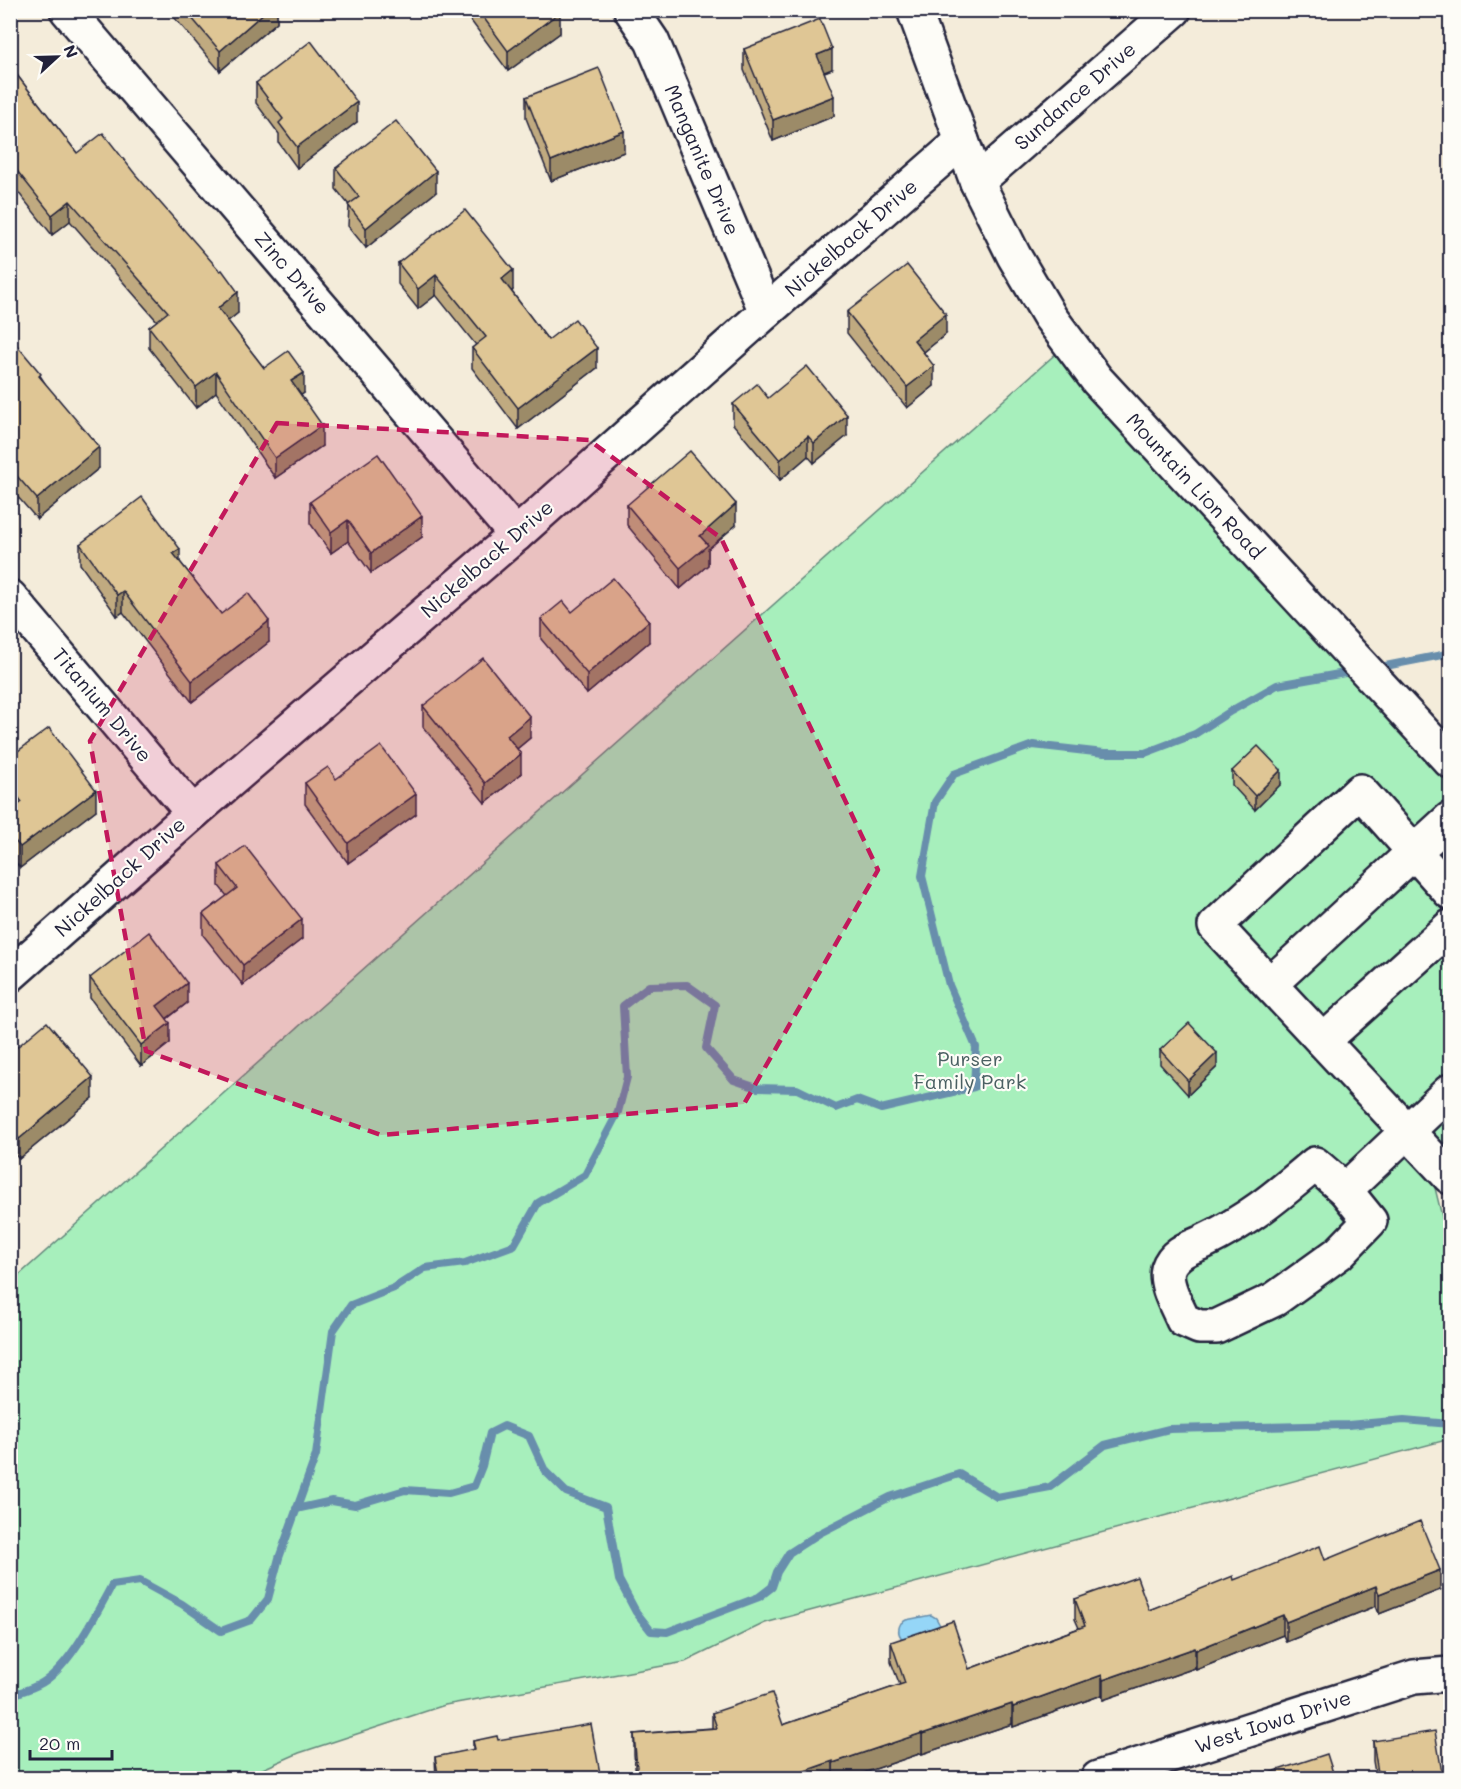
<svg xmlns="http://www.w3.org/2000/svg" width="1461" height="1789" font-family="Mali,sans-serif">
<rect width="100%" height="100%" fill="#f4ecda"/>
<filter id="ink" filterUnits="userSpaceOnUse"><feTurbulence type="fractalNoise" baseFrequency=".0167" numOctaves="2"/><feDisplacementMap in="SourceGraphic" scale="12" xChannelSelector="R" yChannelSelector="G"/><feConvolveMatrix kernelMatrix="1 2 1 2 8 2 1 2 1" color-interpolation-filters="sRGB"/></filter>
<g filter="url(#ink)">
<polygon fill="#a7efbc" stroke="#64887c" stroke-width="1.5" points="1069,342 1450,760 1450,1175 1435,1188 1450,1249 1450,1439 765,1623 685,1662 445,1705 299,1753 256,1772 247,1778 11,1778 10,1283"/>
<path fill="#95d6f7" stroke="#678eac" stroke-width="1.5" d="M931,1615l5,3 6,11 -37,12c-7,-5 -8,-11 -4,-18l5,-3z"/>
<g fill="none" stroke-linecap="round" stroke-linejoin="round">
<g stroke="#678eac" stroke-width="8">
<polyline points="1375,668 1442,655 1450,652"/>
<polyline points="296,1509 332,1501 355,1505 405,1490 449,1493 474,1486 482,1466 490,1433 504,1426 529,1436 545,1471 566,1492 606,1507 619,1580 636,1612 651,1631 667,1632 759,1597 772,1587 777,1572 789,1553 820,1533 890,1497 959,1474 997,1497 1050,1487 1105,1445 1169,1429 1348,1425 1404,1420 1450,1424"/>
<path d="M10,1694l2,1c9,-3 18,-6 26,-10 30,-14 58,-71 74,-100l28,-4 42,23 39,27 30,-11 17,-21 11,-41 37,-103 17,-124 18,-26 43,-17 31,-20 40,-5 49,-18 24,-42 47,-28 33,-63 9,-35 -4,-71 26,-20 38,-1 28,20 -9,43 28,32 23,8 40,1 39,19 21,-8 24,9 93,-22 2,-40 -27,-62 -27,-109 13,-74 19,-28 79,-29 71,8h41l50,-19 36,-23 46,-26 79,-14"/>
</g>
<defs>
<g id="minor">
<polyline points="67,10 516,535"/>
<polyline points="631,10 652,41 766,312"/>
<polyline points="914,10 977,182 1014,256 1050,317 1097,380 1450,761"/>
<polyline points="977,182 1174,10"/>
<polyline points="10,597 193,813"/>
<polyline points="1450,892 1360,791 1215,926 1450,1177"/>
<polyline points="10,975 193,813 516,535 766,312 962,141"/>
<polyline points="1270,984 1450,819"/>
<polyline points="1323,1041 1450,927"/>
<path d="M1315,1164l30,26 25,31 -31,32 -64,46 -59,28h-17l-16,-7c-6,-14 -19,-36 -15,-51 5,-16 21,-21 35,-27 46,-22 74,-46 112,-78z"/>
<polyline points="1345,1190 1450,1091"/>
<polyline points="1098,1778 1414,1677 1450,1674"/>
</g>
</defs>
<use href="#minor" stroke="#22223b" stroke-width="38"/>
<use href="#minor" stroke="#fdfcf7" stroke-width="33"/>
</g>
<g fill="#c0aa80" stroke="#22223b" stroke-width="1.5">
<polygon points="168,10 277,10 277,22 220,71"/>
<polygon points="463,10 559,10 560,33 508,71"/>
<polygon points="744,49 832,69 824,72 834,116 773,141 744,70"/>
<polygon points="10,66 77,153 238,313 228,321 264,368 304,393 301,395 322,446 275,478 216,392 196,408 149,348 149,327 157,321 70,221 52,235 10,182"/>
<polygon points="256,83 357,122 297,168 279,143 279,134 256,103"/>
<polygon points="526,97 624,152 551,181 526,118"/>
<polygon points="336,168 436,192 366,248 348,226 349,205 336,189"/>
<polygon points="398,263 513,290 512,292 548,340 597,368 518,429 472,368 472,348 476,345 436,295 418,309 398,284"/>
<polygon points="847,312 946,334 924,352 934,386 907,408 847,333"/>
<polygon points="10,337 41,377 99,468 37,519 10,488"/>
<polygon points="768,398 847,436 814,463 808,456 780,480 733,424 733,404"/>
<polygon points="310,502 422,537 371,573 348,541 331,553 310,523"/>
<polygon points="627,505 736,525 708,549 708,565 680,589 627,525"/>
<polygon points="80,544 180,562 221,614 269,642 192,702 123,612 117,616 80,564"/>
<polygon points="572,612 649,642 587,694 541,639 541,619"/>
<polygon points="423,706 530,738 517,749 521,774 485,803 423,727"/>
<polygon points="10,757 96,810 20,868 10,855 10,811 12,809 10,807"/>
<polygon points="1232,771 1281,784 1255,810 1232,785"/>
<polygon points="336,779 416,814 348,863 305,804 305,783"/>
<polygon points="219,865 302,939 243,985 203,935 203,914 227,896 219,886"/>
<polygon points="90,978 187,1003 167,1019 170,1043 141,1066 90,998"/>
<polygon points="1160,1050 1217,1067 1188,1095 1160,1064"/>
<polygon points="10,1053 93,1098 19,1159 10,1149"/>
<polygon points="1325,1560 1440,1590 1379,1614 1376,1606 1286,1642 1283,1635 1196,1670 1195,1668 1103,1700 1102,1695 1013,1727 1012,1724 922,1754 922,1753 846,1779 636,1779 634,1754 634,1734 712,1728 712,1713 783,1725 900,1685 891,1662 891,1642 969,1669 1079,1628 1075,1619 1075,1599 1149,1610 1234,1580"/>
<polygon points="498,1740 601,1779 436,1779 435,1757 473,1750 473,1741"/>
<polygon points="1373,1741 1443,1779 1376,1779 1373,1761"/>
</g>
<g fill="#9c8b68" stroke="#22223b" stroke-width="1.5">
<polygon points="267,10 277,10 277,22 220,71 220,51"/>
<polygon points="560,12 560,33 508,71 508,51"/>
<polygon points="16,37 16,57 10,62 10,41"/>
<polygon points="832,49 832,69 817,75 817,55"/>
<polygon points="834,96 834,116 773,141 773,120"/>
<polygon points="357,102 357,122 297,168 297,147"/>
<polygon points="624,131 624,152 551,181 551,161"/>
<polygon points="436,171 436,192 366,248 366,228"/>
<polygon points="70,201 70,221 52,235 52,215"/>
<polygon points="513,270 513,290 502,299 502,279"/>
<polygon points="436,275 436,295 418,309 418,289"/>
<polygon points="238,292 238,313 218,329 218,308"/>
<polygon points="946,314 946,334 914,360 914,340"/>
<polygon points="597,348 597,368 518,429 518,408"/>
<polygon points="934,366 934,386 907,408 907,387"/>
<polygon points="216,372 216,392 196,408 196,387"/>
<polygon points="304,373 304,393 291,402 291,381"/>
<polygon points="847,415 847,436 814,463 814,443"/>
<polygon points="322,425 322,446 275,478 275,458"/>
<polygon points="808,436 808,456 780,480 780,460"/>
<polygon points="99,447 99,468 37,519 37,499"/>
<polygon points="736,504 736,525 708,549 708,565 680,589 680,568 700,536"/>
<polygon points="422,516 422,537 371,573 371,553"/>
<polygon points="348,520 348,541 331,553 331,532"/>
<polygon points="180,549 180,569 173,553"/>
<polygon points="123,591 123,612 117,616 117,595"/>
<polygon points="269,621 269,642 192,702 192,681"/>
<polygon points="649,621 649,642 587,694 587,674"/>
<polygon points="530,717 530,738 507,757 507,736"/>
<polygon points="521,754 521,774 485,803 485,783"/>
<polygon points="1281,770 1281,784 1255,810 1255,796"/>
<polygon points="96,790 96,810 20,868 20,847"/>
<polygon points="416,794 416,814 348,863 348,843"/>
<polygon points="302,919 302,939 243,985 243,965"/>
<polygon points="187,983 187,1003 157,1026 157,1006"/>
<polygon points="170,1023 170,1043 141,1066 141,1045"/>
<polygon points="1217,1053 1217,1067 1188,1095 1188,1081"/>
<polygon points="93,1077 93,1098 19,1159 19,1139"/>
<polygon points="1440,1570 1440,1590 1379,1614 1379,1594"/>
<polygon points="1376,1586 1376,1606 1286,1642 1286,1622"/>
<polygon points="1283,1615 1283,1635 1196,1670 1196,1650"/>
<polygon points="1195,1648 1195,1668 1103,1700 1103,1680"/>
<polygon points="1102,1675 1102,1695 1013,1727 1013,1707"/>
<polygon points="1012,1704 1012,1724 922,1754 922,1734"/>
<polygon points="922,1733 922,1753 846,1779 833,1779 833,1763"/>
<polygon points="833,1761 833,1779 782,1779"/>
</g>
<g fill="#dfc695" stroke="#22223b" stroke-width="1.5">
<polygon points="185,10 267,10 220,51"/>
<polygon points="478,10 559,10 560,12 508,51"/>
<polygon points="820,19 832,49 817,55 834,96 773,120 744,49"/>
<polygon points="10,29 16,37 10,41"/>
<polygon points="311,41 357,102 297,147 279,123 283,119 256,83"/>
<polygon points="10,66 77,153 103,133 135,174 220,271 222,270 238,292 218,308 264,368 288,351 304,373 291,381 322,425 275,458 216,372 196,387 149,327 168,312 70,201 52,215 10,162"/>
<polygon points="599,68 624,131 551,161 526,97"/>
<polygon points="396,121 436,171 366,228 348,205 359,197 336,168"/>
<polygon points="465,210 513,270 502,279 548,340 575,319 597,348 518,408 472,348 486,337 436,275 418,289 398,263"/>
<polygon points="907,265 946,314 914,340 934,366 907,387 847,312"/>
<polygon points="10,337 41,374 39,376 99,447 37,499 10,468"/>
<polygon points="807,366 847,415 814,443 808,436 780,460 733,404 757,384 768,398"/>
<polygon points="690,451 736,504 700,536 708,545 680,568 627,505"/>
<polygon points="378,454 422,516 371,553 348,520 331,532 310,502"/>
<polygon points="142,497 180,549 173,553 221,614 248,593 269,621 192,681 123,591 117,595 80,544"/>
<polygon points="613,578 649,621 587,674 541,619 563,601 572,612"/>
<polygon points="483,658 530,717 507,736 521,754 485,783 423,706"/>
<polygon points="49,728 96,790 20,847 10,835 10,811 22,802 10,786 10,757"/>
<polygon points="381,746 416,794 348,843 305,783 328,767 336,779"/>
<polygon points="1258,746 1281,770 1255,796 1232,771"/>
<polygon points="245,846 302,919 243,965 203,914 237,888 219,865"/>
<polygon points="149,932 187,983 157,1006 170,1023 141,1045 90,978"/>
<polygon points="47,1022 93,1077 19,1139 10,1128 10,1053"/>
<polygon points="1189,1023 1217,1053 1188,1081 1160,1050"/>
<polygon points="1420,1521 1440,1570 1379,1594 1376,1586 1286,1622 1283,1615 1196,1650 1195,1648 1103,1680 1102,1675 1013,1707 1012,1704 922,1734 922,1733 833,1763 833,1761 782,1779 638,1779 634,1734 717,1728 712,1713 772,1693 783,1725 905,1683 891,1642 953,1621 969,1669 1085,1626 1075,1599 1137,1577 1149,1610 1233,1576 1234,1580 1320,1546 1325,1560"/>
<polygon points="591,1724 601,1779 439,1779 435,1757 475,1749 473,1741 497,1736 498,1740"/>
<polygon points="1435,1731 1443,1779 1379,1779 1373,1741"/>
<polygon points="1327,1754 1335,1779 1261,1779 1267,1777 1266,1774"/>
</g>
</g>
<path fill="#c2185b" fill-opacity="0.2" stroke="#c2185b" stroke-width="4.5" stroke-dasharray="12 8" stroke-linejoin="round" d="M277,423l312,17 132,98 157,332 -134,234 -363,31 -235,-84 -56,-310z"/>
<g text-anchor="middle" stroke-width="4.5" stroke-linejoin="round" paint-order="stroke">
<g font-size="20" fill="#22223b" stroke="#fdfcf7">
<text transform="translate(1075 96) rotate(-41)" y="7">Sundance Drive</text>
<text transform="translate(702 160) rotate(67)" y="7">Manganite Drive</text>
<text transform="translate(851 238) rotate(-41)" y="7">Nickelback Drive</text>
<text transform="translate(292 273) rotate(49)" y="7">Zinc Drive</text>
<text transform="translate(1195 486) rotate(47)" y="7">Mountain Lion Road</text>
<text transform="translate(487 559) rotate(-41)" y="7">Nickelback Drive</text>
<text transform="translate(102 705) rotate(50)" y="7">Titanium Drive</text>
<text transform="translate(120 877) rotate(-42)" y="7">Nickelback Drive</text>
<text transform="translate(1273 1722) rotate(-18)" y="7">West Iowa Drive</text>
</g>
<g font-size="20" fill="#4a6062" stroke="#fdfcf7">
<text x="970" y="1066">Purser<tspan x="970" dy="23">Family Park</tspan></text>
</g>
</g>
<rect width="1461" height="1789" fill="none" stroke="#fdfcf7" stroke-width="36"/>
<rect x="18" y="18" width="1425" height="1753" fill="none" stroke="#22223b" stroke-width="2" filter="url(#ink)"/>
<g transform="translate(57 57) rotate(68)" stroke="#fdfcf7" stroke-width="4.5" paint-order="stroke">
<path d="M0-4.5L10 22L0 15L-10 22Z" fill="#22223b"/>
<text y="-9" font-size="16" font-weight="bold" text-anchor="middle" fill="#22223b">N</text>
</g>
<path d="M30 1750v9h82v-9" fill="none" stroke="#22223b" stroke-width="3"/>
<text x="39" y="1750" font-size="18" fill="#22223b" stroke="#fdfcf7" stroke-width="4.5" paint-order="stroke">20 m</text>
</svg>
